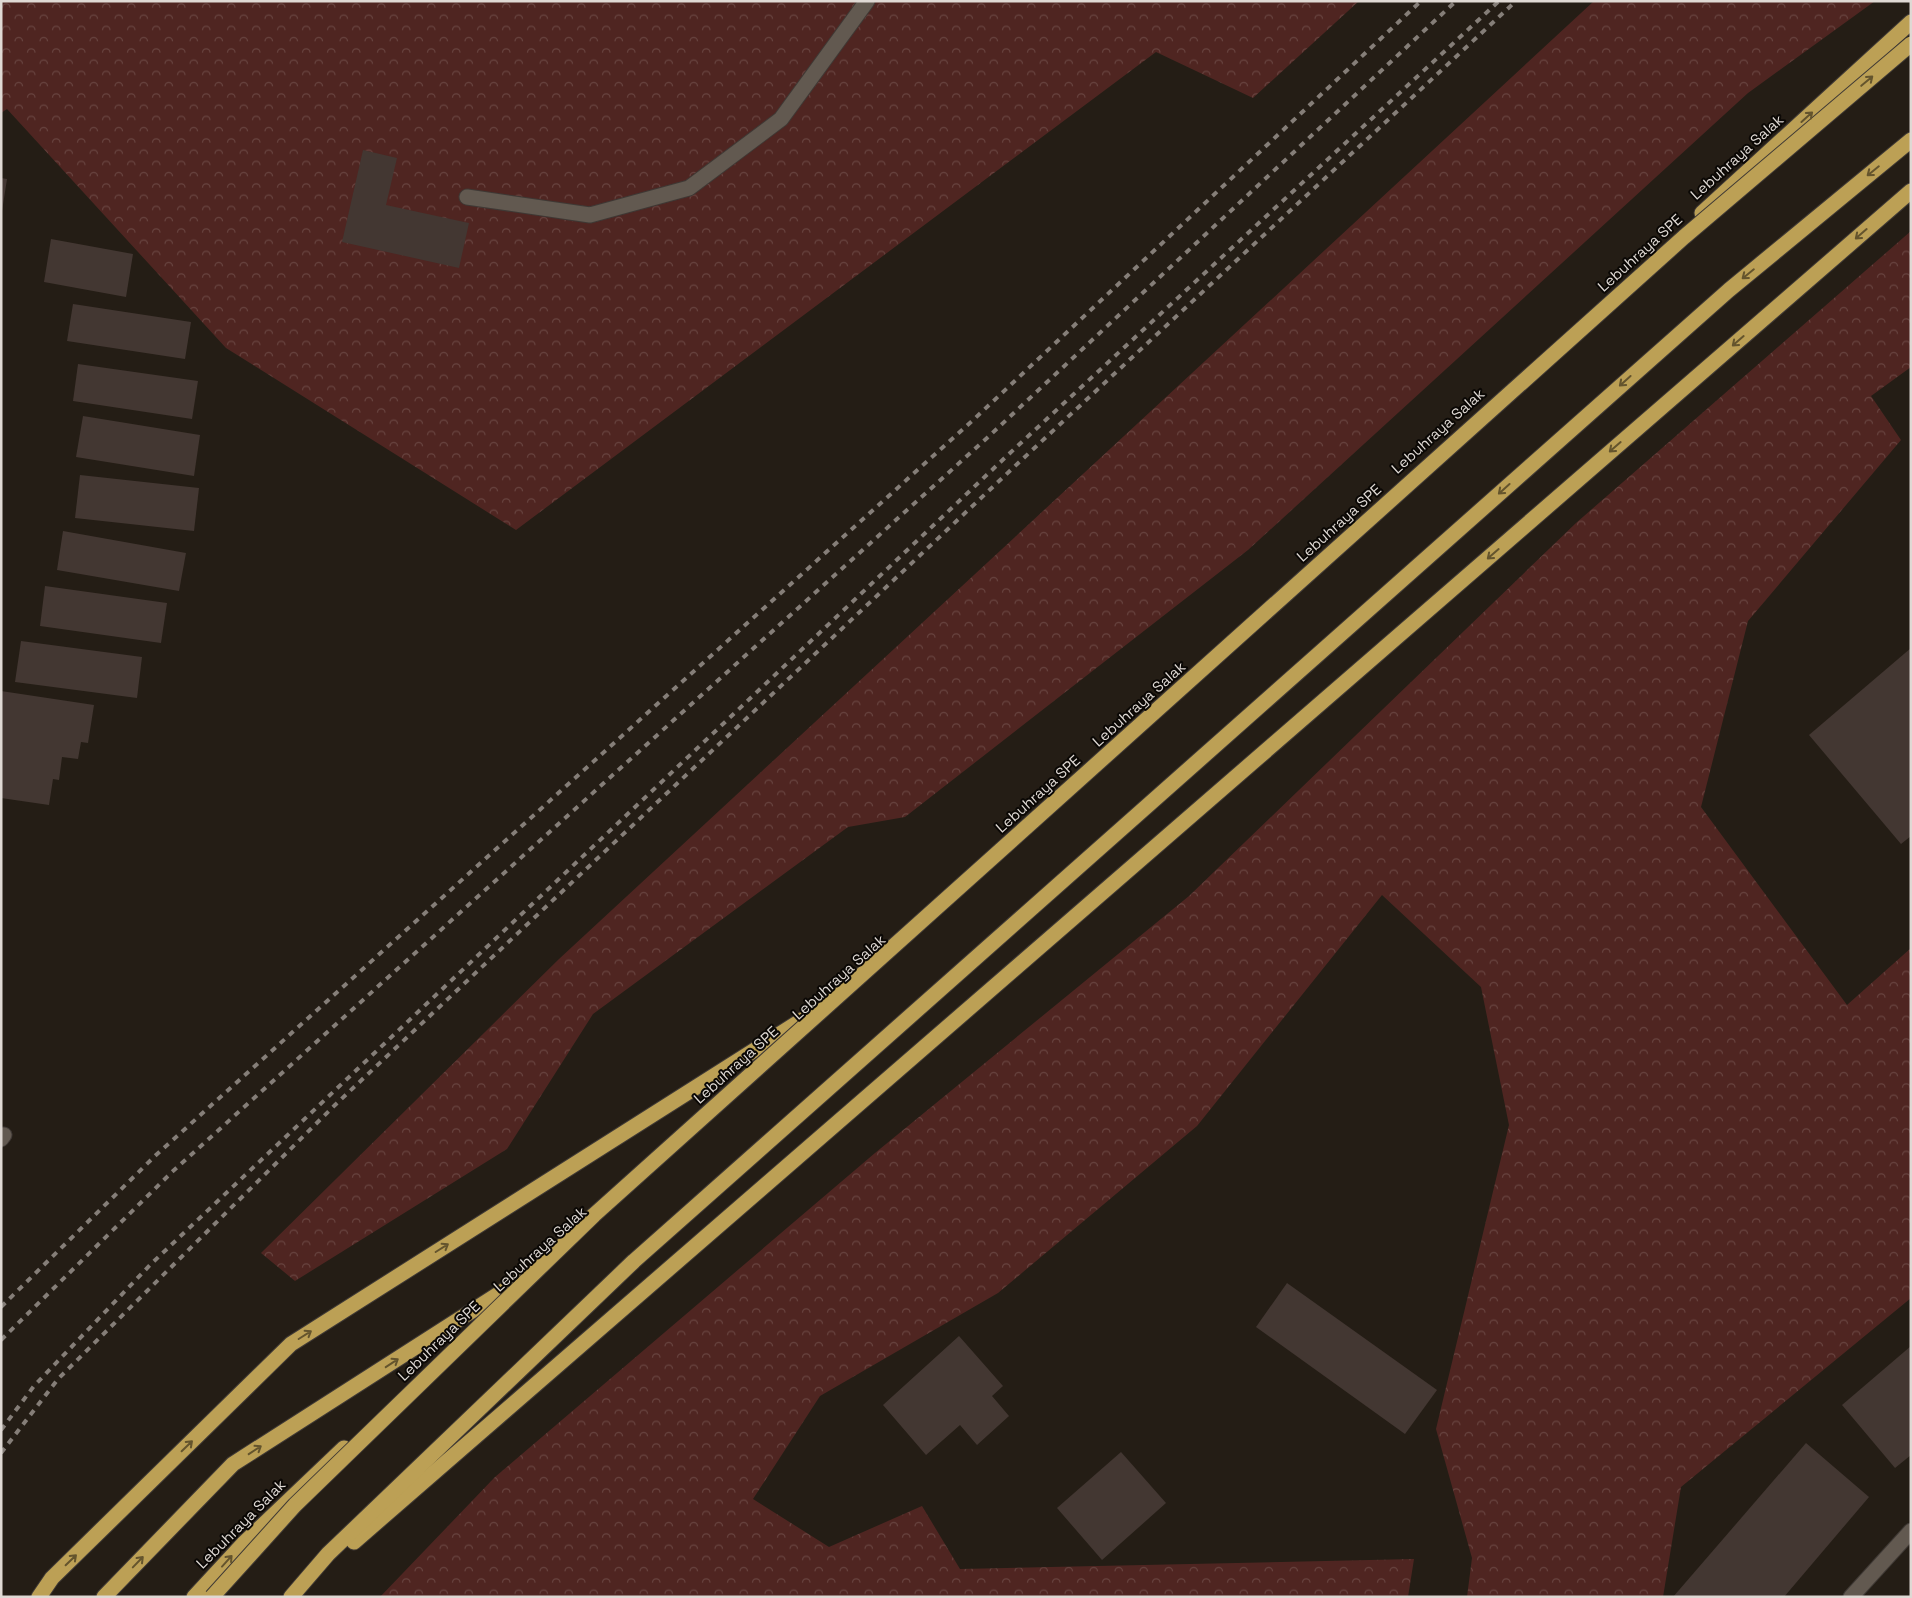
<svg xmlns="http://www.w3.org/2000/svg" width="1912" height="1598" font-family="'Space Grotesk',sans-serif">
<defs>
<pattern id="forest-crowns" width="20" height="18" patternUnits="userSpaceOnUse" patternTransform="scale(1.25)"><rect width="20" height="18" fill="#4f2521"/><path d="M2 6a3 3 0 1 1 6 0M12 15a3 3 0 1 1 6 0" fill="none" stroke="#684440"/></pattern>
</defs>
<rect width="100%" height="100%" fill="#241d15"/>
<g fill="url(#forest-crowns)">
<polygon points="1,1 1359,1 1253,98 1156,52 516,530 226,348 7,109 1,113"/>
<polygon points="1594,1 1875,1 1748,93 1248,550 905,817 848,827 593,1014 507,1149 295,1281 261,1253 559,959"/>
<polygon points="1911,231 1911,367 1871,396 1901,440 1748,621 1701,807 1847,1005 1911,948 1911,1298 1681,1487 1663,1597 1467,1597 1472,1558 1436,1429 1509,1125 1481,987 1382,895 1197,1126 998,1293 820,1396 753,1499 829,1547 922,1506 960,1569 1414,1559 1408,1597 380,1597 495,1477 875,1153 1189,896 1576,523"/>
</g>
<g fill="#433732">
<polygon points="363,150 397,158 386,205 469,223 459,268 342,242"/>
<polygon points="1,178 7,179 2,211 1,211"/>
<polygon points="51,239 133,254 126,297 44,282"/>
<polygon points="73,304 191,322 185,359 67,341"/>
<polygon points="78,364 198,381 192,419 73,401"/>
<polygon points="83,416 200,435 194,476 76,457"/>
<polygon points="80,475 199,488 194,531 75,518"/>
<polygon points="63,531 186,553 179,591 57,570"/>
<polygon points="45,586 167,603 161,643 40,626"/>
<polygon points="21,641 142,657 137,698 15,682"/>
<polygon points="1911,648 1911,836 1901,844 1809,735"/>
<polygon points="1,691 94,705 88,743 81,742 78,759 62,757 59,780 53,779 49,805 1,798"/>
<polygon points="1287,1283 1437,1390 1405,1434 1256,1327"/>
<polygon points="959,1336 1003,1386 992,1396 1009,1416 977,1445 960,1425 926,1455 883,1405"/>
<polygon points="1911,1346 1911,1455 1895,1468 1842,1405"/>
<polygon points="1806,1443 1869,1497 1784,1597 1673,1597"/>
<polygon points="1121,1452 1166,1503 1102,1560 1057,1508"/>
</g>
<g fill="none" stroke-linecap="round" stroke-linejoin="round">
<defs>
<g id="minor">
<polyline points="467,197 590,215 689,188 781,119 867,1"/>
<polyline points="1,1139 4,1135"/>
<polyline points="1851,1597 1911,1531"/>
</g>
<g id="highway">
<polyline points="1702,213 1911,22"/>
<polyline points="354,1542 1911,191"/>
<polyline points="39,1597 52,1578 291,1344 813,1013"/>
<polyline points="104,1597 233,1464 522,1279"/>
<polyline points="194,1597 243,1544 344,1448"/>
<polyline points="291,1597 328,1554 634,1261 1729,290 1911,140"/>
</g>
</defs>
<use href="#minor" stroke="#3f3935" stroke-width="17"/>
<use href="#highway" stroke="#3f3935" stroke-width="17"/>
<use href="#minor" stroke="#625950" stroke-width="15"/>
<use href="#highway" stroke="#bca055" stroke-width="15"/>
<g stroke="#857e78" stroke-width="4" stroke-dasharray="6 6" stroke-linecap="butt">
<polyline points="1,1307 156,1155 972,421 1421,1"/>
<polyline points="1,1340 172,1172 987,438 1456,1"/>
<polyline points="1,1430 34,1386 151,1264 1010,453 1499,1"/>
<polyline points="1,1453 58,1379 335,1105 1014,467 1516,1"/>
</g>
<defs>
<polyline id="highway-bridge" points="212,1597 295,1505 594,1215 1684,237 1911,44"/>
</defs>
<use href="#highway-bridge" stroke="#3f3935" stroke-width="17" stroke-linecap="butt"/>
<use href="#highway-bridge" stroke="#bca055" stroke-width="15"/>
</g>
<defs><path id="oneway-shaft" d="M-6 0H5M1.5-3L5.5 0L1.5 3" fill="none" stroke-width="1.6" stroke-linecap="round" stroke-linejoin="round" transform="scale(1.25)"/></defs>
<g stroke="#64542d">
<use href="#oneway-shaft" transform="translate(1867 81) rotate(-40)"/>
<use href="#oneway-shaft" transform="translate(1807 117) rotate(-42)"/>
<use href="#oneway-shaft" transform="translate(1873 171) rotate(141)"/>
<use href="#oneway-shaft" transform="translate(1861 234) rotate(139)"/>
<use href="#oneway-shaft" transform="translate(1748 274) rotate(141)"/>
<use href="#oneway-shaft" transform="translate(1738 341) rotate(139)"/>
<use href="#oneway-shaft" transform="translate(1625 381) rotate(138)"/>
<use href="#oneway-shaft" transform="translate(1615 447) rotate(139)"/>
<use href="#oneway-shaft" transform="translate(1504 489) rotate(138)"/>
<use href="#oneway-shaft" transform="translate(1493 554) rotate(139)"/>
<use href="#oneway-shaft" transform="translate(442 1248) rotate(-32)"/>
<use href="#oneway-shaft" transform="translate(305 1335) rotate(-32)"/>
<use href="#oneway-shaft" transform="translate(392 1363) rotate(-33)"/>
<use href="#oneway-shaft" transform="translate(187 1446) rotate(-44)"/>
<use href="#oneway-shaft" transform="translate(255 1450) rotate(-33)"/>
<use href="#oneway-shaft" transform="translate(71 1560) rotate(-44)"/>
<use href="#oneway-shaft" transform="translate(227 1561) rotate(-48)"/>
<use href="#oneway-shaft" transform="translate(138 1562) rotate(-46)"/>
</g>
<g text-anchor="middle" stroke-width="4" stroke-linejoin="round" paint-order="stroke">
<g font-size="15" fill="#dfd9d4" stroke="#0b0805">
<text transform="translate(1737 157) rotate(-42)" y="5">Lebuhraya Salak</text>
<text transform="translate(1640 253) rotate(-42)" y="5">Lebuhraya SPE</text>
<text transform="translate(1438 431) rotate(-42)" y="5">Lebuhraya Salak</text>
<text transform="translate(1339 523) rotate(-42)" y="5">Lebuhraya SPE</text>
<text transform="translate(1139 704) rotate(-42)" y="5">Lebuhraya Salak</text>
<text transform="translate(1038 794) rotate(-42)" y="5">Lebuhraya SPE</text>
<text transform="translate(839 977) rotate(-42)" y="5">Lebuhraya Salak</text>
<text transform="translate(736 1065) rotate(-42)" y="5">Lebuhraya SPE</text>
<text transform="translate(540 1249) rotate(-42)" y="5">Lebuhraya Salak</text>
<text transform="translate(439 1341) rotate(-44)" y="5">Lebuhraya SPE</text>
<text transform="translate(241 1524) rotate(-45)" y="5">Lebuhraya Salak</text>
</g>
</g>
<rect width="1912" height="1598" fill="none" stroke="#dfd9d4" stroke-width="5"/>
</svg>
